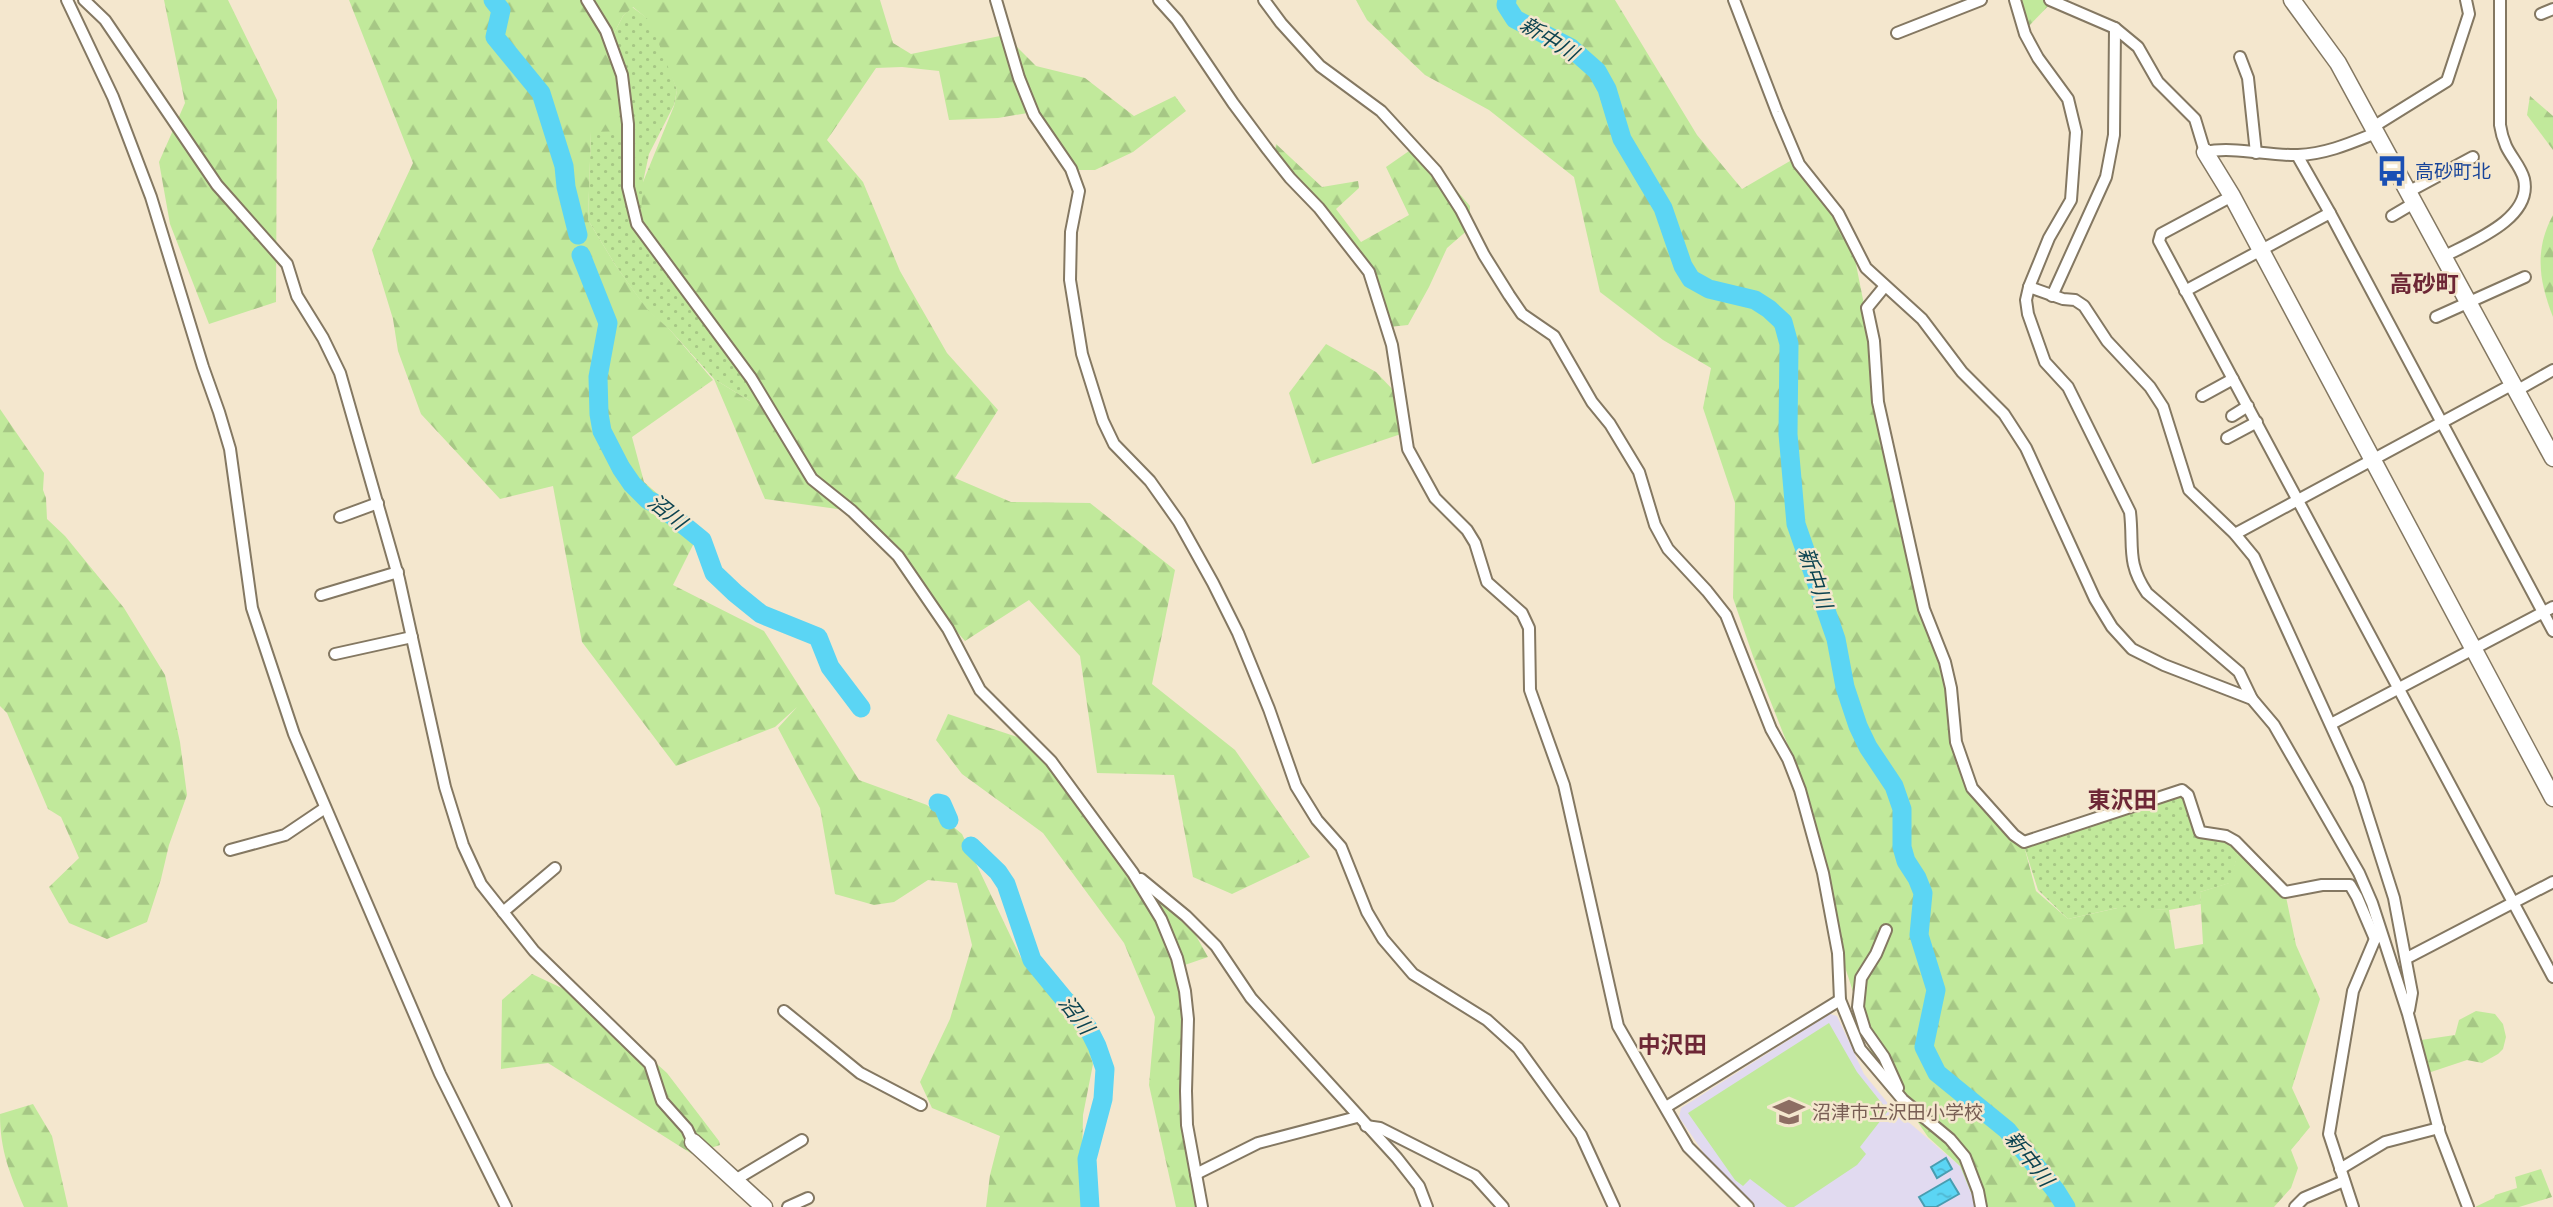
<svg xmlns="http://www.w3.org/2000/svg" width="2553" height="1207" font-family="'Nunito Sans','Noto Sans JP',sans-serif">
<defs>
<pattern id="grass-dots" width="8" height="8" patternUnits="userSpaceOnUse" patternTransform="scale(1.75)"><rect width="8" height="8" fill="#c1e99b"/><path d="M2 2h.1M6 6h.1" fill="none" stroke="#a6c785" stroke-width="1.8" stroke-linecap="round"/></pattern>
<pattern id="forest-firs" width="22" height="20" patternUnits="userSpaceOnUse" patternTransform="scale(1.75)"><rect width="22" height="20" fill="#c1e99b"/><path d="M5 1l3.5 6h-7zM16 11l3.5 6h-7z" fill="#a6c785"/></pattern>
<pattern id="water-ripples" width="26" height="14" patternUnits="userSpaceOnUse" patternTransform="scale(1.75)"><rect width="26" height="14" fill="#5bd5f4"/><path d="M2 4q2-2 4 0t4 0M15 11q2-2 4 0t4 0" fill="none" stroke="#4fb6d0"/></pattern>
</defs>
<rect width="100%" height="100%" fill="#f4e7ce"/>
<polygon fill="#e1daf0" points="1830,1014 1837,1016 1864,1074 1891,1107 1961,1167 1977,1207 1755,1207 1714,1168 1679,1117 1681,1108"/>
<g fill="url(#grass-dots)">
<polygon points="632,7 654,23 677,90 674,105 649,154 643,182 759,401 750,401 714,379 671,331 648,311 616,266 588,220 591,131 628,131 613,35 623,16"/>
<polygon points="2182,790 2203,830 2240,846 2230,883 2200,892 2201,904 2169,910 2117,908 2068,919 2038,890 2024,846"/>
</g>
<g fill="url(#forest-firs)">
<polygon points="164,0 228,0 277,100 276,302 209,324 170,224 159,162 185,103"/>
<polygon points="349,0 880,0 893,43 911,54 1005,35 1036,66 1085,78 1134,116 1175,96 1186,111 1133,152 1095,170 1074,170 1033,112 998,118 949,120 939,71 902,67 876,68 827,140 863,182 900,271 947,353 998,410 955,478 1011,502 1090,503 1175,570 1152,684 1235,750 1310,857 1232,894 1193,877 1174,775 1097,773 1080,656 1029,600 965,641 852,511 765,499 714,379 750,401 759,401 723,331 679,287 641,213 643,182 674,106 677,90 650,21 633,7 623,16 613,35 628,131 591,132 588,220 616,266 647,309 671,331 713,380 632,437 644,482 700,531 673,585 764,631 859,780 927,805 962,834 1021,958 1074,995 1093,1064 1083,1115 1081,1207 986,1207 990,1175 1000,1136 932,1108 920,1082 950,1019 972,945 957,883 928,880 894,902 874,905 835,894 820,808 778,728 797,707 775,727 676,766 582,642 553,486 500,499 421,414 398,351 393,319 372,250 413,163"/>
<polygon points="1356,0 1615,0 1697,135 1742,189 1790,161 1851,239 1923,602 1945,662 1956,764 1967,788 2024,846 2036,891 2068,919 2122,907 2169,910 2175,949 2203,944 2200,892 2229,883 2240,846 2285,892 2296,945 2320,999 2292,1088 2310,1127 2291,1150 2298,1168 2291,1188 2274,1207 1977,1207 1960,1166 1928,1137 1878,1064 1853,1019 1858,1007 1845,967 1802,781 1755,662 1733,598 1735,503 1703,408 1711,368 1663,340 1600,292 1574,177 1489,110 1425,75 1367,20"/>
<polygon points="2022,0 2054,0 2027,28"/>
<polygon points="2530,96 2553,116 2553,150 2527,115"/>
<polygon points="1276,144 1322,187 1358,181 1359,188 1336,209 1361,242 1409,215 1386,167 1409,151 1430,160 1470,206 1470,228 1447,248 1429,287 1408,325 1389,327 1369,272 1274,158"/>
<path d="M2553,215v102c-14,-36 -19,-67 0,-102z"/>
<polygon points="1326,344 1376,372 1395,392 1401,434 1312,464 1289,393"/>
<polygon points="0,409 44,473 43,490 46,498 47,519 65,536 124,608 165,675 180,742 187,795 169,845 161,879 147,922 107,939 69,923 49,887 79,858 61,817 48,809 7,713 0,706"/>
<polygon points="948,714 1035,743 1137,879 1195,934 1208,957 1179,967 1193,1010 1179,1105 1196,1207 1176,1207 1149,1085 1155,1017 1124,943 1043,833 962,774 936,740"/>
<polygon points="532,974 583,998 667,1073 719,1141 720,1145 692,1154 548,1063 501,1069 502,1000"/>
<polygon points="2476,1011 2495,1014 2503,1024 2506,1037 2503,1049 2498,1054 2482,1063 2467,1060 2428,1073 2421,1040 2455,1035 2459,1020"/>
<path d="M33,1104l19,32 16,71h-44c-14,-33 -24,-56 -24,-93z"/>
<polygon points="2541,1169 2552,1197 2519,1207 2475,1207 2494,1198 2495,1195 2517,1188 2515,1177"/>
</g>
<polygon fill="#c1e99b" points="1829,1023 1857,1072 1888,1111 1860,1147 1866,1154 1857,1165 1794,1207 1787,1207 1750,1179 1743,1186 1735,1180 1688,1113"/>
<g fill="url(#water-ripples)" stroke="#499db0" stroke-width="2">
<polygon points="1946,1158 1952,1169 1937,1178 1931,1167"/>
<polygon points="1950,1179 1959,1194 1936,1207 1925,1207 1919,1197"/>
</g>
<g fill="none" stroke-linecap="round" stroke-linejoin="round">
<g stroke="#5bd5f4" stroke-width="19">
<polyline points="493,0 501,10 495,37 541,93 564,166 566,187 578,235"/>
<polyline points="1507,0 1506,5 1515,19 1571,48 1597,71 1607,89 1622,139 1663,208 1683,266 1691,279 1709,289 1755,300 1769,309 1783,322 1789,344 1788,434 1796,524 1836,639 1845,687 1858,726 1868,747 1894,786 1902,809 1902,847 1906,861 1917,878 1923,893 1919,935 1936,990 1924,1047 1937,1073 2007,1130 2056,1191 2066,1207"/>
<polyline points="581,255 608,323 598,377 599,414 602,431 621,468 632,484 648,500 659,505 702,540 714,573 735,593 761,614 818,637 830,667 861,708"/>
<polyline points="938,803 942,804 949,820"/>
<polyline points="971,846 998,872 1006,884 1032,960 1088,1028 1097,1046 1105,1069 1103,1099 1087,1159 1090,1207"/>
</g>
<defs>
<g id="street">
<polyline points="67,0 113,97 151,197 203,367 219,412 230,449 252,608 294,734 440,1074 506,1207"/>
<polyline points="84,0 105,20 217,185 287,264 297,296 323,338 340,373 399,579 445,787 463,845 481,884 534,951 650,1064 662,1101 687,1129 693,1142"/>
<polyline points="587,0 606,31 622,75 628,124 628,187 637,224 751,378 812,479 852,511 898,556 948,629 980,690 1051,761 1133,873 1161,919 1177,958 1185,991 1188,1019 1186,1091 1187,1125 1202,1207"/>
<polyline points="996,0 1019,78 1034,115 1071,169 1079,191 1071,232 1070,280 1082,354 1103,421 1114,444 1150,481 1179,522 1213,583 1238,633 1269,709 1296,786 1317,820 1341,847 1367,912 1383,939 1413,974 1487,1020 1518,1048 1581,1135 1614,1207"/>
<polyline points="1159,0 1177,20 1233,103 1268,150 1290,178 1319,208 1369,272 1392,345 1408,449 1435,498 1467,530 1475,543 1487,582 1522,613 1529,628 1530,690 1564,785 1618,1026 1688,1147 1748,1207"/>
<polyline points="1264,0 1281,23 1320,66 1381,111 1436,171 1461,210 1484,255 1509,295 1522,314 1554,336 1592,402 1610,424 1639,472 1655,525 1668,549 1707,591 1726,615 1771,729 1788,759 1800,790 1823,873 1838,953 1840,1000 1860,1049 1903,1100 1950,1139 1965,1157 1978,1191 1981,1207"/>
<polyline points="1734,0 1777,112 1799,164 1838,213 1866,268 1922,319 1962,372 2004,414 2026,448 2095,599 2112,627 2132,649 2164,665 2252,699 2274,725 2359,873 2372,903 2408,1014 2440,1134 2468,1207"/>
<path d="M2015,0l10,34 13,24 30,41 8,33 -5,68 -22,38 -20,49 -3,13 2,14 17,48 23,25 62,125c4,35 -4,50 17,81l92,79 13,27"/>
<path d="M2050,0l65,28 23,19 20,35 37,37 10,33c28,-6 64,4 93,3 28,-1 53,-12 78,-22"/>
<polyline points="2541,14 2553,9"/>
<polyline points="1897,33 1981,0"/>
<polyline points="2240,57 2248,78 2256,153"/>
<polyline points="2373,127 2447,81 2469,14 2466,0"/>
<polyline points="2297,155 2330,213 2553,631"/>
<polyline points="2408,192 2473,157"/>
<polyline points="2232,196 2161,234 2159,241 2553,977"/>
<polyline points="2392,216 2414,203"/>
<path d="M2443,257c28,-15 90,-38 81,-78 -3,-12 -13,-22 -18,-33 -3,-7 -5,-14 -6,-21v-125"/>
<polyline points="1885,286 1867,308 1874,341 1878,402 1924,609 1945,662 1951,688 1956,742 1972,788 2014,835 2024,842 2182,790 2188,795 2200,832 2226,836 2235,841 2285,892 2322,885 2350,885 2357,897 2375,939"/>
<polyline points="2029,287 2063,299 2075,300 2084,306 2107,341 2150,387 2163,407 2189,490 2235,534 2254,557 2358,785 2394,898 2412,993 2409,1010"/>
<polyline points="2185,291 2330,213"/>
<polyline points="2052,296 2106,177 2114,135 2115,28"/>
<polyline points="2436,317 2525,277"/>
<polyline points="2516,391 2553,370"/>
<polyline points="2202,396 2233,379"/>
<polyline points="2232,416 2248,406"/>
<polyline points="2227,438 2257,422"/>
<polyline points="340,517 378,503"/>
<polyline points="2235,534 2513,384"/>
<polyline points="321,595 398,572"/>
<polyline points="335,654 412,637"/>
<polyline points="2331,724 2553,607"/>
<polyline points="230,850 285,835 325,808"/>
<polyline points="1141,879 1186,916 1216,946 1251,998 1397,1158 1419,1186 1427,1207"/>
<polyline points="503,912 555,868"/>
<polyline points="1886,930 1876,954 1861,978 1858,1007 1865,1030 1884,1057 1898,1088"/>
<polyline points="2407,958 2553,882"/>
<polyline points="784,1011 860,1073 921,1105"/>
<polyline points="1666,1107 1840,1000"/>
<polyline points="1366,1126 1380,1128 1475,1176 1503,1207"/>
<polyline points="2340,1169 2385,1142 2439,1128"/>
<polyline points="1196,1174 1258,1143 1357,1117"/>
<polyline points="735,1180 802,1140"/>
<polyline points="788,1207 808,1198"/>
<polyline points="2295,1207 2304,1198 2344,1181"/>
<polyline points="2353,1207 2329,1134 2353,991 2375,939 2380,936"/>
</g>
<g id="secondary">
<polyline points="2292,0 2338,63 2553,458"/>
<polyline points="2205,152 2232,196 2553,798"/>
<polyline points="693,1142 764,1207"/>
</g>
</defs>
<use href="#street" stroke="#847862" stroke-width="14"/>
<use href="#secondary" stroke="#847862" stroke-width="19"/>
<use href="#street" stroke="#fff" stroke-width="10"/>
<use href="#secondary" stroke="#fff" stroke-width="16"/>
</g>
<defs>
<symbol id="bus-bare" viewBox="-9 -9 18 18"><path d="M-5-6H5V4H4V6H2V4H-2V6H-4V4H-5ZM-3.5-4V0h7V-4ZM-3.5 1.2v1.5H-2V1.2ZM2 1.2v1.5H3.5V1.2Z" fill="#1a4fb4" stroke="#f4e7ce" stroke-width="2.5" paint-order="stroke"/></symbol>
<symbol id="school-bare" viewBox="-9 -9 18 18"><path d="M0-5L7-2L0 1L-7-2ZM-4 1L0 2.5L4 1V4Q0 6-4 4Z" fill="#8d6e63" stroke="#f4e7ce" stroke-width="2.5" paint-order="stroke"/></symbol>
</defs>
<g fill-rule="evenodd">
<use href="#bus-bare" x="2370" y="149" width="44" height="44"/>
<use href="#school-bare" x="1767" y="1090" width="44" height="44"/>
</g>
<g text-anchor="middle" stroke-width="5" stroke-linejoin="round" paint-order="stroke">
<g font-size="19" fill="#164399" stroke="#f4e7ce" text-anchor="start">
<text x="2415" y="178">高砂町北</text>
</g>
<g font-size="19" fill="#785e54" stroke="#f4e7ce" text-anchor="start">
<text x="1812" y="1119">沼津市立沢田小学校</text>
</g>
<g font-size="21" font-style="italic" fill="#0c4350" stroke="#f4e7ce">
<text transform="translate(1549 39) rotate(32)" y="7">新中川</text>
<text transform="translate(667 512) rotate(39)" y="7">沼川</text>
<text transform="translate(1815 578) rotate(71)" y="7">新中川</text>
<text transform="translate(1076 1015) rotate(53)" y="7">沼川</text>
<text transform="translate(2029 1159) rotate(52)" y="7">新中川</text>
</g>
<g font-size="23" font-weight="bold" fill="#6d2736" stroke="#f4e7ce">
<text x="2424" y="292">高砂町</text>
<text x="2122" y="808">東沢田</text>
<text x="1672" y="1053">中沢田</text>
</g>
</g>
</svg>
